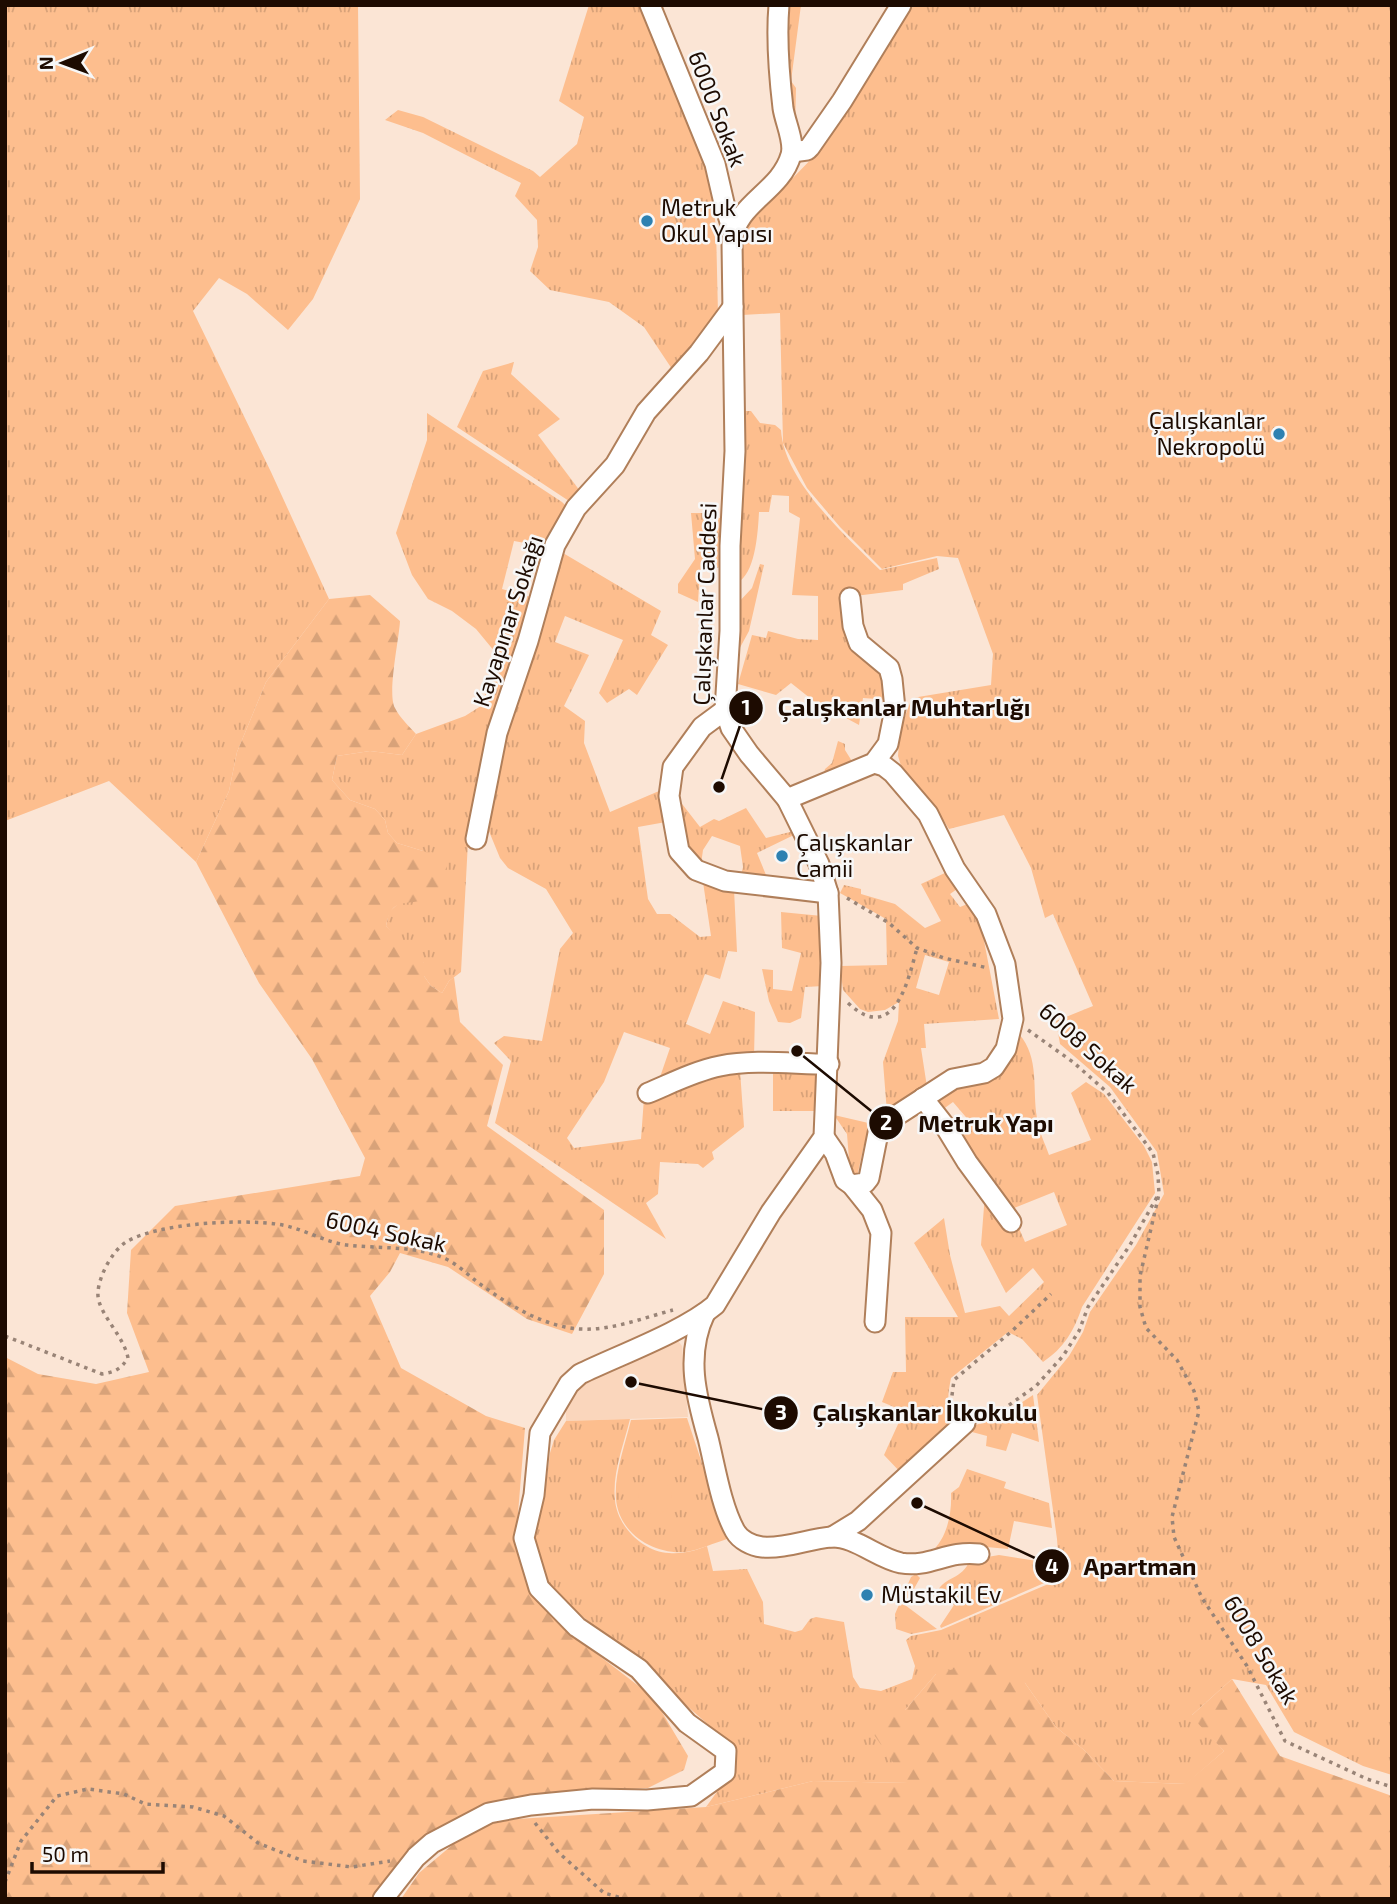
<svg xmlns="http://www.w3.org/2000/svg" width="1397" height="1904" font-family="'Exo 2',sans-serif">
<defs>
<pattern id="grass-tufts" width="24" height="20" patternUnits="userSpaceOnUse" patternTransform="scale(1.75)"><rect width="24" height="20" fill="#fdbe8e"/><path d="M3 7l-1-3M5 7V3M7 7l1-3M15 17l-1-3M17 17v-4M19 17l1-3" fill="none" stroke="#d8a279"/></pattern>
<pattern id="forest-firs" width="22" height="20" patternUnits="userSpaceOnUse" patternTransform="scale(1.75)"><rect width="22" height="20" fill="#fdbe8e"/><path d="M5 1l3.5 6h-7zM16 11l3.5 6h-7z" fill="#d8a279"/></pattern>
</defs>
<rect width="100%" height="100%" fill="#fbe5d5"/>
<polygon fill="#fad6bc" points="673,1334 682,1346 688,1417 566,1421 566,1404 573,1387"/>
<g fill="url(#grass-tufts)" fill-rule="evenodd">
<polygon points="5,5 358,5 360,199 313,299 288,330 247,294 219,278 193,311 271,472 329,599 266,682 237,752 229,791 196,862 109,781 5,821"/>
<polygon points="589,5 640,5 710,181 716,227 718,314 672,369 644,327 609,302 550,290 530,271 538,247 537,220 515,196 521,183 423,133 385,120 398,110 423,117 533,171 540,177 577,144 584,117 559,101"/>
<polygon points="787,5 801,5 791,81 796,88 795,132 788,110"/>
<path d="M914,5h478v1770l-29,-9 -69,-34 -28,-47 -34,-6 -40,36 32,36 -38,33 -72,-3 -30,-31 -28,-23 -31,-44 -89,-9 -31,36 3,73 -95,-2 -107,26 26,-36 -11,-35 -105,-93 -58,-46 -17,-22 -7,-32 2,-23 9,-28 5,-39 4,-13 12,-19 64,-2c-6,25 -18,54 -15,81 2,26 28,52 54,53 14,1 25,-2 38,-7l6,25 34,-2 16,33 1,22 31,8 7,-2 8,-11 6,-2 28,5 9,55 7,11 21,3 31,-12 3,-13 -9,-26 5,-4 30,-6 119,-51 -3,-40 -20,-144 32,-39 14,-24 7,-20 46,-67 28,-51 -7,-42 -47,-65 -50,-43 -4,-23 37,-15 -40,-92 -8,4 -14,-50 -27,-53 -55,14 -16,-25 -31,-35 -4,-13 2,-27 12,-31 79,-13 2,-31 -35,-96 -21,-2 -55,13 -42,-42 -33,-39 -24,-45 -3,-130 -38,2 -2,-63 10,-30 71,-73z"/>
<polygon points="514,362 511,374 560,419 538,435 580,491 572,503 457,427 483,371"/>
<path d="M744,411h7l9,12 15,2 6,5c3,51 64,105 99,140l57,-12 2,11 -36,15v6l-56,7 32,71 11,32 -27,-2 -4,27 -13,-7 -25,-6 -1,-6 -29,-23 -15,12 -38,-11 14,-49 14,3 2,-7 30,8 20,1v-44l-26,-1 8,-77 -11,-6v-16l-17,-1 -3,17h-10c-1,18 -3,57 -19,69l-3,-1 4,-50z"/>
<polygon points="427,413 562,502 571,511 547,547 514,541 502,589 531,597 523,641 490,732 469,823 461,972 449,981 442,993 431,986 424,976 424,963 386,926 389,912 399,903 423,851 397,843 388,833 385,820 375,809 350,800 332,780 337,756 370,751 402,755 416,734 465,716 481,706 488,686 495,652 476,629 452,611 428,599 412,575 396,533 427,440"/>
<polygon points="691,513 708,513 722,519 722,567 700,570 698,602 678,593 678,584 695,559"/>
<polygon points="563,553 661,611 651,635 668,645 637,695 629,689 607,703 599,693 623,640 565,616 555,642 589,655 564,706 585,721 584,743 610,812 659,791 666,822 638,827 648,899 657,914 670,914 700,937 711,936 703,882 734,889 737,952 728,951 720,979 705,974 686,1024 710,1034 723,1001 755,1012 754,1058 659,1080 670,1048 624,1032 604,1082 567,1138 574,1148 641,1139 644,1098 708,1074 740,1070 744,1127 712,1152 714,1159 703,1168 698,1164 660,1162 658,1194 646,1203 666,1239 495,1123 511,1061 494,1043 504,1036 542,1041 560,949 573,933 546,889 508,868 500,858 486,824 503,734"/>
<polygon points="760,564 764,565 749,631 736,655 736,605 752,588"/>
<polygon points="838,741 845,744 845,750 855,766 822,781 825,769 832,763"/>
<polygon points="679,800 700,827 714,819 719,821 746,808 766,838 794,831 796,834 757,853 766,875 762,880 741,875 743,867 740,846 712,836 703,850 701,864 687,851"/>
<path d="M947,872l13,15 -10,7 10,13 10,-4 11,22 18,94 -75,5 2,24h-5l6,39 -40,26 -4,-51 15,-41 1,-19 -14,8 -17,2 -8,-3 -17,-19 -3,-24 47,-1 -1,-46 -46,-26 4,-8 17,4v5l34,10 30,24 16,-7 -20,-37zM925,955l24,7 -10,33 -23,-7z"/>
<polygon points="781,912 822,916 824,986 805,987 801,1018 790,1023 778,1022 769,1001 762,969 773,970 773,989 792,991 801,953 782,948"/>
<path d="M1019,1034c21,24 13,55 18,84 1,12 8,25 12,37l42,-15 -20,-47 15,-11 18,12 40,52 8,16 3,31 -73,114c-8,24 -18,41 -39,55l-21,-23 -14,-7 -57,46c-4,21 -5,27 8,44l-57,52 -18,-19 20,-44 -22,-9 11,-30h13l-1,-55h53l-44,-74 30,-25 6,37 15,58 35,-7 9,10 35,-34 -11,-14 -27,25 -25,-48 4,-51 33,32 7,16 42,-17 -13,-33 -40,16 -38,-47 -15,-29 10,-9 -18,-21 -11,8 -8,-9 31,-19z"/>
<polygon points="773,1069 820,1070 818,1111 773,1111"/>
<polygon points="834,1115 877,1125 864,1145 857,1177 850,1172 847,1134"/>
<polygon points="1033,1395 1039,1442 1012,1433 1006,1451 986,1446 987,1436 972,1432 976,1425 1004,1414"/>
<path d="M687,1418l40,121c-13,4 -28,11 -41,13 -32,3 -67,-18 -70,-53 -2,-25 9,-54 15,-79z"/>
<path d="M967,1469l39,13 -2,6 45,15 3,25 -38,-7 -6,28 -43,-4 -36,9c18,-14 23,-40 22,-61l8,-6z"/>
<path d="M999,1555l58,9 1,13 -117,51 -1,-2 14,-21 -17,-13c8,-16 25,-12 33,-32z"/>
<polygon points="916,1574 920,1578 905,1605 937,1629 911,1634 896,1629 895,1614 911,1577"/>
</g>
<g fill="url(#forest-firs)">
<path d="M370,595l30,26c-1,19 -13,73 -5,87 5,10 14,18 21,26l-14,21 -32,-4 -33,5 -5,24 18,20 25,9 10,11 3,13 9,10 39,12 10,8 1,14c-5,7 -11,17 -19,21 -21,10 -36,-4 -42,28l21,18 13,5 4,14v13l7,10 11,7 7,-12 5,-4 6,45 43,43 -16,61 117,84v64l-32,60 -45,-15 -79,-52 -48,-14 -10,19 -20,24 31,72 85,48 39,12 -9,110 16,54 48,49 73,56 35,59 -4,14 -36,18 -93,6 -144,57 -38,48h-368v-542l33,17 58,10 53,-12 -22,-59 4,-63 44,-44 185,-30 5,-18 -53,-99 -53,-76 -63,-121 33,-71 8,-39 29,-70 63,-83z"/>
<polygon points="989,1659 1025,1683 1056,1727 1084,1750 1114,1781 1185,1784 1224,1751 1191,1716 1232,1679 1280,1756 1392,1796 1392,1899 401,1899 419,1873 457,1841 482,1825 517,1819 706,1807 813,1781 907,1783 862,1717 905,1710 936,1674"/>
</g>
<circle fill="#fdbe8e" cx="655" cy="1497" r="17"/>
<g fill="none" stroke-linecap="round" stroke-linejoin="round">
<defs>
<g id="minor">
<polyline points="650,5 715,164 724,203 733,231"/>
<polyline points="792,152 807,150 810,147 842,101 901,5"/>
<polyline points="725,710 702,727 673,767 669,796 679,851 696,870 725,881 828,893"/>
<polyline points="787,799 874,763 888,744 895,709 892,679 889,668 859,643 853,626 850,598"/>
<polyline points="476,839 497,733 528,641 555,545 576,508 615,465 646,412 699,353 733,307"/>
<path d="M648,1093c24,-10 47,-22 72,-27 35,-7 73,-2 109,-2"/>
<polyline points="923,1098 945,1126 967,1162 1011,1222"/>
<polyline points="824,1137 835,1153 845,1180 852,1185 872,1210 881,1233 875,1322"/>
<polyline points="852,1185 865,1183 869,1178 878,1133 885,1123 953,1079 984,1073 994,1067 1006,1049 1013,1019 1005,964 986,914 955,869 928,814 893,773 884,766 874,763"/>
<path d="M705,1313c-20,42 -9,83 3,125 7,28 13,68 27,93 5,9 17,15 27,16 23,2 46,-8 69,-10 24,-1 46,21 70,26 29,5 46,-13 78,-9"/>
<polyline points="832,1537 858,1521 965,1423"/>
<path d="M383,1899l33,-42 16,-14 57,-30 42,-8 62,-6 54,1 44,-4 34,-24 1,-21 -39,-28 -48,-54 -62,-42 -38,-39 -15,-50 10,-43 6,-62 29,-49 11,-10c39,-19 103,-42 135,-69l56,-93 53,-75 7,-174 -3,-70 -9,-29 -32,-65 -38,-45 -18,-26 -6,-18 5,-79v-85l5,-95 -3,-209c4,-40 48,-49 59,-87 4,-13 -6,-33 -8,-47 -4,-34 -7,-69 -4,-103"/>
</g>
</defs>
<use href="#minor" stroke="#b07f5a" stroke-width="23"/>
<g stroke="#998477" stroke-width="3.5" stroke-dasharray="3.5 5" stroke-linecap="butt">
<polyline points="847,898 889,923 917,948 944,958 988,968"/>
<path d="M848,1003c46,43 60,-22 69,-55"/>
<polyline points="1028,1030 1073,1062 1108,1093 1153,1153 1158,1175 1159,1194 1140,1276 1140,1307 1146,1328 1177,1360 1194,1391 1199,1411 1172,1517 1174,1537 1202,1598 1247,1666 1285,1741 1367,1779 1392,1787"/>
<path d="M5,1336l97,38c13,-2 19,-5 26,-16 -4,-23 -32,-46 -30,-66 1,-16 14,-41 28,-50 32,-19 113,-23 150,-18 25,3 47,18 71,21 32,4 69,0 99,14 11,5 21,15 30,22 27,20 56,39 89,46 36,8 74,-8 108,-17"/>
<polyline points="1002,1410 1036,1386 1063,1356 1079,1331 1088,1307 1130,1245 1157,1197"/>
<polyline points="954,1412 951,1403 954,1380 1012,1331 1051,1294"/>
<polyline points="535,1823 559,1853 604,1893 625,1899"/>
<polyline points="5,1882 21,1841 57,1796 88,1789 124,1794 145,1804 193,1807 224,1816 258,1843 303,1861 352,1867 390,1861"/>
</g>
<use href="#minor" stroke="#fff" stroke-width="19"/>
</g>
<g fill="#2d81b1" stroke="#f7f7f7" stroke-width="2.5">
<circle cx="647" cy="221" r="7"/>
<circle cx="1279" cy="434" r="7"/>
<circle cx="782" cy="856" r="7"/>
<circle cx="867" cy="1595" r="7"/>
</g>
<g text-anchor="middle" stroke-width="5" stroke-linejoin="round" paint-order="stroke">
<g font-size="23" fill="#1d0b01" stroke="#f7f7f7">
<text transform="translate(717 109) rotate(69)" y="8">6000 Sokak</text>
<text transform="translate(705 604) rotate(-88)" y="8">Çalışkanlar Caddesi</text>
<text transform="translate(508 621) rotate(-72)" y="8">Kayapınar Sokağı</text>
<text transform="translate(1088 1048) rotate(42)" y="8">6008 Sokak</text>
<text transform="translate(386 1232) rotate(12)" y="8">6004 Sokak</text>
<text transform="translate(1261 1650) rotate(59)" y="8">6008 Sokak</text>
</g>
<g font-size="23" fill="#1d0b01" stroke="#f7f7f7" text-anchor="start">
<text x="661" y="216">Metruk<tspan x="661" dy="26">Okul Yapısı</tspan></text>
<text x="1265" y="429" text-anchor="end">Çalışkanlar<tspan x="1265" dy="26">Nekropolü</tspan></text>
<text x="796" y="851">Çalışkanlar<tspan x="796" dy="26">Camii</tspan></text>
<text x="881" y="1603">Müstakil Ev</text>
</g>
</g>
<path fill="none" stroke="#1d0b01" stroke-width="2.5" d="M719 787L746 708M797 1051L886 1123M631 1382L781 1413M917 1503L1052 1566"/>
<g fill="#1d0b01" stroke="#f7f7f7" stroke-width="2.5">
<circle cx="719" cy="787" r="7"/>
<circle cx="797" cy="1051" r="7"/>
<circle cx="631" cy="1382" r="7"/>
<circle cx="917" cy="1503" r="7"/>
<circle cx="746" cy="708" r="18"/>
<circle cx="886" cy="1123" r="18"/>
<circle cx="781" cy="1413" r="18"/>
<circle cx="1052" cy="1566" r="18"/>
</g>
<g font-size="21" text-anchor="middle" font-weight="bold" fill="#fff">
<text x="746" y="715">1</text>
<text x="886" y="1130">2</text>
<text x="781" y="1420">3</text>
<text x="1052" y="1574">4</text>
</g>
<g font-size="24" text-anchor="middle" font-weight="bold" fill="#1d0b01" stroke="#f7f7f7" stroke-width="5" stroke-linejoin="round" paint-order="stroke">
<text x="904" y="716">Çalışkanlar Muhtarlığı</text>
<text x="986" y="1132">Metruk Yapı</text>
<text x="925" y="1421">Çalışkanlar İlkokulu</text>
<text x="1140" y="1575">Apartman</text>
</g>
<rect width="1397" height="1904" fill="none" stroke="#1d0b01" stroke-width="14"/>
<g transform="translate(63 63) rotate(269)" stroke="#f7f7f7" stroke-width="5" paint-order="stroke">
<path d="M0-5L12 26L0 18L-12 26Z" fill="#1d0b01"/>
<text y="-10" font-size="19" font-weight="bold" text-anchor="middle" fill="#1d0b01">N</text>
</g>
<path d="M32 1862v10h131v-10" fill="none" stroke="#1d0b01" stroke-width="3.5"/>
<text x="42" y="1862" font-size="21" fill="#1d0b01" stroke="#f7f7f7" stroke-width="5" paint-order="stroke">50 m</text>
</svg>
